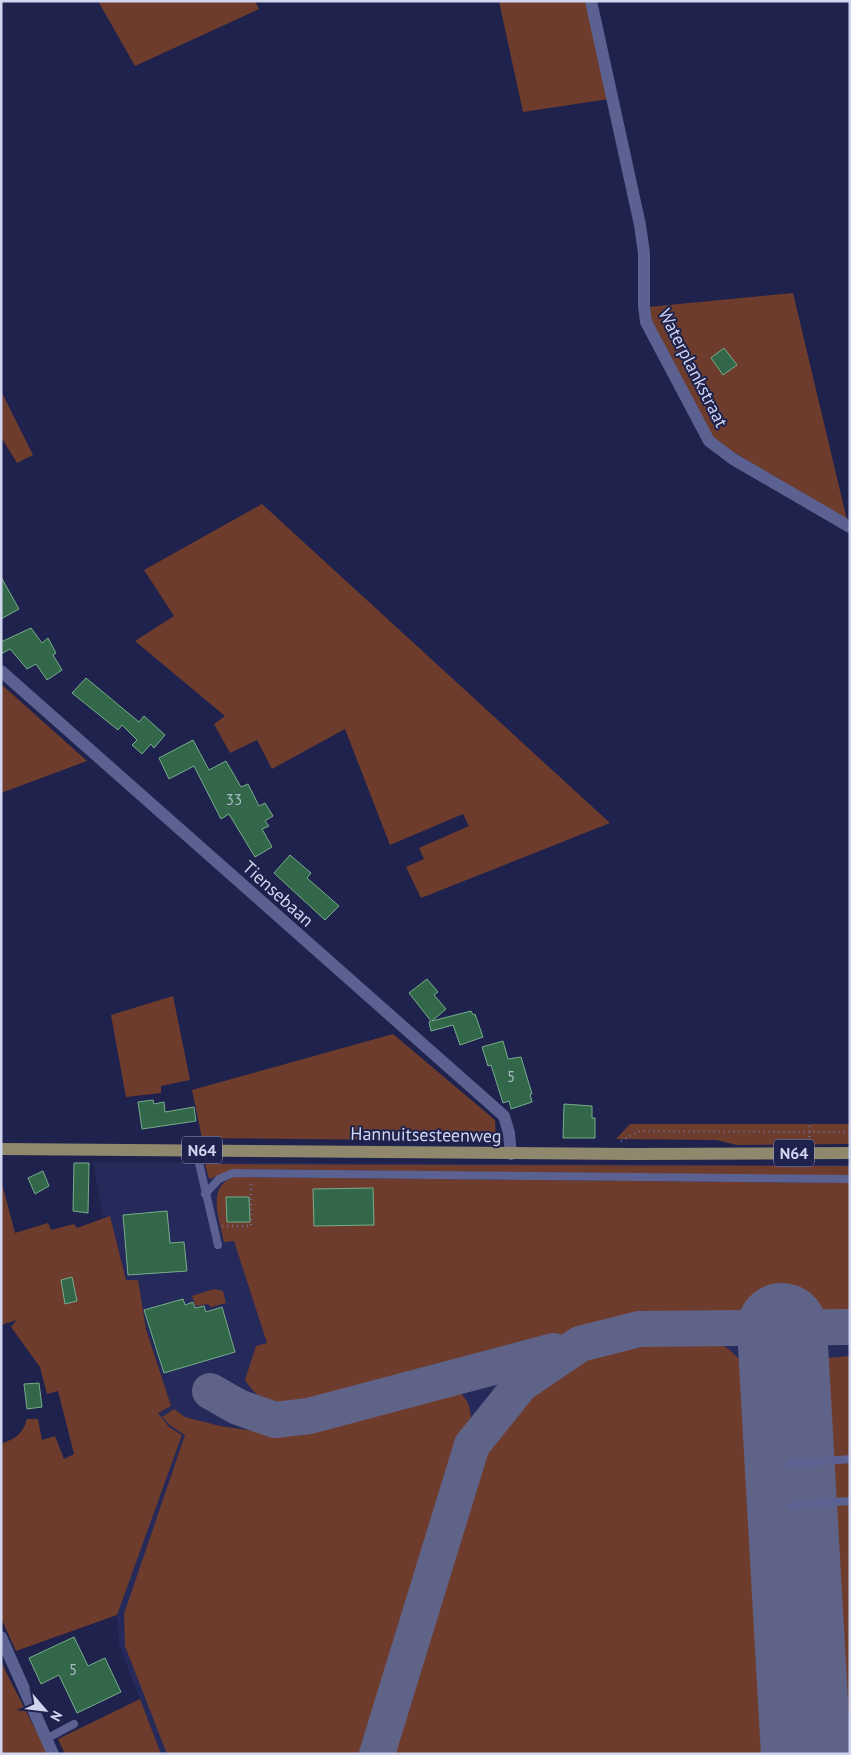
<svg xmlns="http://www.w3.org/2000/svg" width="851" height="1755" font-family="'PT Sans',sans-serif">
<rect width="100%" height="100%" fill="#1f224c"/>
<polygon fill="#262a5a" points="93,1162 850,1165 850,1754 161,1754 119,1645 117,1615 182,1435 169,1427 157,1413 171,1406 146,1329 138,1280 126,1280 110,1216 103,1217"/>
<g fill="#6e3c2d">
<polygon points="98,1 255,1 259,9 135,66"/>
<polygon points="499,1 587,1 609,99 523,112"/>
<polygon points="793,293 847,520 715,441 649,316 648,307"/>
<polygon points="1,391 33,455 17,463 1,437"/>
<polygon points="262,504 610,823 421,898 406,867 424,859 419,848 469,826 463,814 390,845 345,729 272,769 257,740 230,753 214,724 225,716 135,641 174,616 144,570"/>
<polygon points="1,684 87,761 1,793"/>
<polygon points="173,996 190,1080 161,1086 161,1093 126,1097 111,1015"/>
<polygon points="393,1034 495,1120 496,1136 487,1141 202,1138 192,1090"/>
<polygon points="630,1124 850,1124 850,1144 737,1145 716,1140 616,1139"/>
<polygon points="205,1164 850,1166 850,1176 235,1169 209,1179"/>
<path d="M235,1177l615,6v130l-216,11 -86,18 -237,65c-32,2 -47,1 -66,-27l11,-34 11,-3 -33,-102 -10,1c-4,-21 -19,-57 11,-65z"/>
<path d="M1,1180l14,53 33,-10 3,7 23,-6 3,4 33,-12 16,64h12l8,49 25,77 -13,7 11,14 13,8 -65,180 -101,36 -15,-33v-174c15,-6 21,-9 26,-25h11l4,21 13,-4 9,23 10,-5 -16,-63 -11,3 -7,-27 -29,-40 6,-7 -16,5z"/>
<polygon points="214,1289 223,1291 226,1303 211,1307 208,1304 196,1306 192,1296"/>
<path d="M702,1338c28,6 39,20 52,45l21,371h-389l82,-272c2,-9 4,-18 8,-26 25,-45 89,-96 138,-110 28,-8 59,-6 88,-8z"/>
<polygon points="850,1356 850,1754 839,1754 820,1378 828,1358"/>
<path d="M449,1386c14,7 20,14 22,30l-103,338h-201l-42,-108 -1,-32 61,-179 -14,-9 -9,-9 12,-8 11,8 35,9 41,6 32,-4z"/>
<polygon points="1,1661 6,1672 48,1754 1,1754"/>
<polygon points="140,1699 161,1754 65,1754 58,1739"/>
</g>
<g fill="none" stroke-linecap="round" stroke-linejoin="round">
<g stroke="#606388" stroke-width="36">
<polyline points="210,1391 238,1407 275,1420 309,1416 554,1351"/>
<polyline points="377,1754 472,1445 521,1384 580,1344 639,1329 850,1327"/>
</g>
<polyline stroke="#606388" stroke-width="90" points="782,1328 806,1754"/>
</g>
<g fill="#33674a" stroke="#77ad8b">
<polygon points="724,348 737,365 723,375 711,358"/>
<polygon points="1,577 19,609 1,619"/>
<polygon points="31,628 42,643 48,638 56,653 53,655 62,670 47,680 36,664 27,669 10,649 1,654 1,642"/>
<polygon points="86,678 139,722 144,716 165,735 154,748 151,744 142,754 132,745 137,740 122,725 118,730 72,693"/>
<polygon points="193,740 209,770 226,761 241,787 248,784 259,806 265,803 273,816 265,821 269,826 262,829 272,847 255,857 229,814 221,819 194,766 169,779 159,758"/>
<polygon points="290,855 311,873 307,878 339,906 325,920 274,873"/>
<polygon points="427,979 438,992 434,995 446,1009 432,1021 471,1011 473,1015 475,1014 483,1037 460,1045 453,1025 431,1031 429,1022 431,1021 409,993"/>
<polygon points="503,1041 508,1059 521,1057 532,1094 530,1094 532,1102 511,1109 509,1101 503,1103 491,1065 488,1066 482,1047"/>
<polygon points="153,1100 154,1104 164,1102 165,1112 194,1107 196,1121 142,1129 138,1102"/>
<polygon points="564,1104 592,1106 592,1118 595,1118 595,1138 563,1138"/>
<polygon points="74,1163 89,1163 88,1213 73,1211"/>
<polygon points="43,1171 49,1186 35,1194 28,1178"/>
<polygon points="373,1188 374,1225 314,1226 313,1189"/>
<polygon points="226,1197 249,1197 250,1222 227,1222"/>
<polygon points="167,1211 170,1243 184,1242 187,1271 128,1275 123,1215"/>
<polygon points="72,1277 77,1301 65,1304 61,1280"/>
<polygon points="183,1299 185,1305 193,1302 195,1308 204,1306 206,1312 222,1307 235,1352 164,1373 144,1310"/>
<polygon points="39,1383 42,1407 27,1409 24,1384"/>
<polygon points="74,1637 88,1666 105,1658 121,1692 77,1713 59,1675 41,1684 29,1658"/>
</g>
<g fill="none" stroke-linecap="round" stroke-linejoin="round">
<g stroke="#6b6e92" stroke-width="2.5" stroke-dasharray="1 4" stroke-linecap="butt">
<polyline points="621,1141 640,1131 850,1132"/>
<polyline points="809,1142 810,1126"/>
<polyline points="222,1226 251,1226 251,1182"/>
</g>
<g stroke="#5b6291" stroke-width="8">
<polyline points="196,1150 218,1245"/>
<polyline points="205,1194 219,1179 233,1173 850,1179"/>
<polyline points="790,1464 850,1459"/>
<polyline points="792,1505 850,1501"/>
<polyline points="46,1739 74,1724"/>
</g>
<g stroke="#5b6291" stroke-width="12">
<polyline points="591,1 640,225 644,253 644,306 646,322 709,441 733,459 850,527"/>
<polyline points="1,1637 53,1754"/>
</g>
<polyline stroke="#5b6291" stroke-width="12" points="1,671 504,1116 509,1133 511,1154"/>
<polyline stroke="#90886c" stroke-width="12" points="1,1149 633,1154 850,1153"/>
</g>
<g text-anchor="middle" stroke-width="4" stroke-linejoin="round" paint-order="stroke">
<g font-size="15" fill="#a9bac6">
<text x="234" y="805">33</text>
<text x="511" y="1082">5</text>
<text x="73" y="1675">5</text>
</g>
<g fill="#1f224c" stroke="#9b9fbf" stroke-width="1">
<rect x="182" y="1136.5" width="40" height="27" rx="4"/>
<rect x="774" y="1139.5" width="40" height="27" rx="4"/>
</g>
<g font-size="16" font-weight="bold" fill="#d0d5f0">
<text x="202" y="1156">N64</text>
<text x="794" y="1159">N64</text>
</g>
<g font-size="18" fill="#d0d5f0" stroke="#1f224c">
<text transform="translate(693 368) rotate(63)" y="6">Waterplankstraat</text>
<text transform="translate(278 894) rotate(42)" y="6">Tiensebaan</text>
<text transform="translate(426 1135) rotate(1)" y="6">Hannuitsesteenweg</text>
</g>
</g>
<rect width="851" height="1755" fill="none" stroke="#d0d5f0" stroke-width="5"/>
<g transform="translate(45 1710) rotate(118)" stroke="#1f224c" stroke-width="4" paint-order="stroke">
<path d="M0-4L9 19L0 12L-9 19Z" fill="#d0d5f0"/>
<text y="-8" font-size="14" font-weight="bold" text-anchor="middle" fill="#d0d5f0">N</text>
</g>
</svg>
